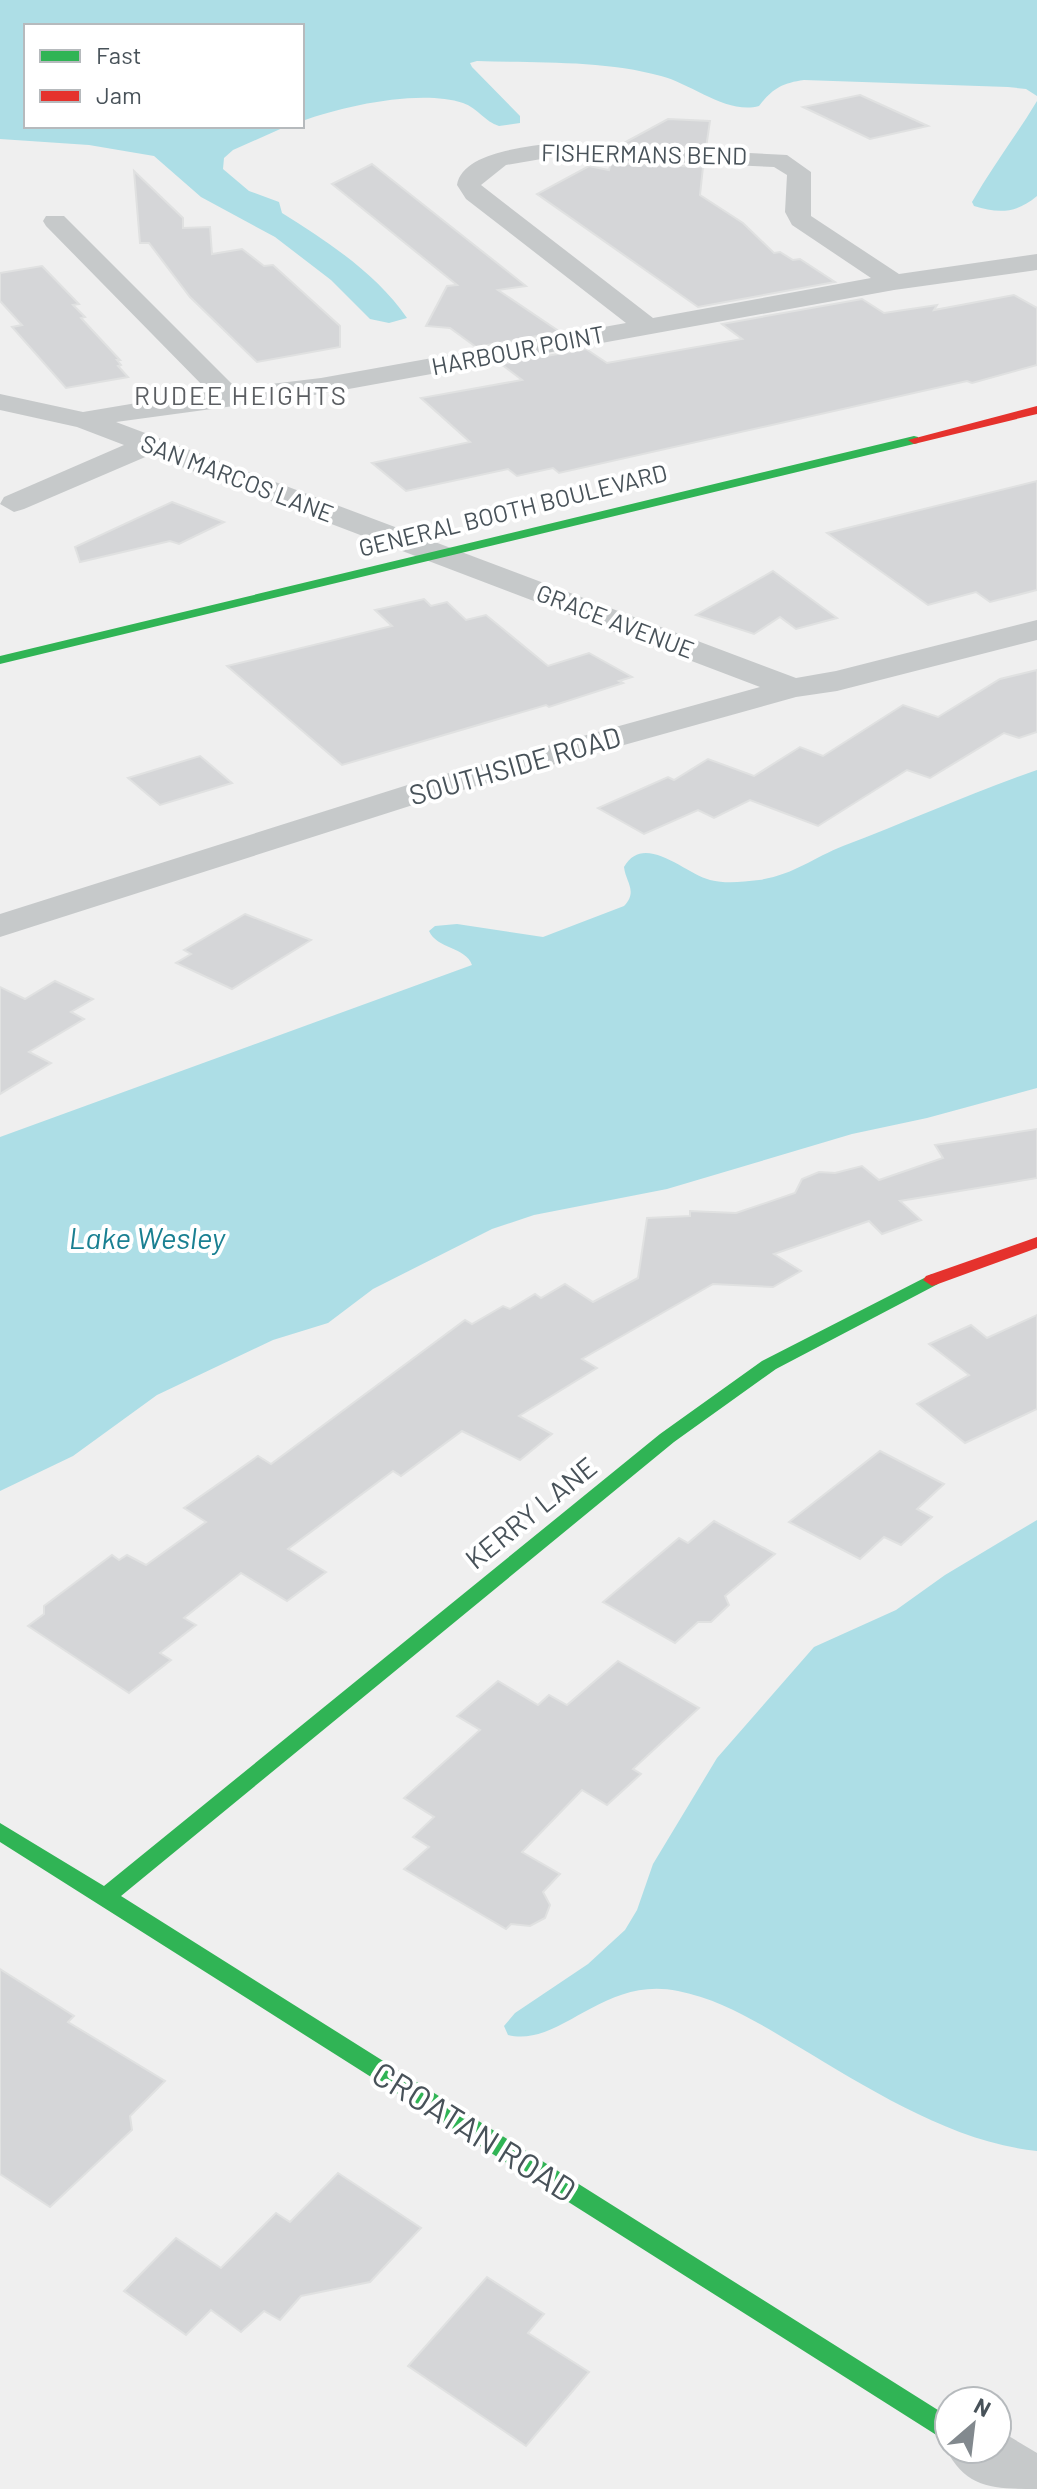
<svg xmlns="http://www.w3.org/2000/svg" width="1037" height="2489" font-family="Barlow,sans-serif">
<rect width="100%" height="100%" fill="#efefef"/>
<g fill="#addee6">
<path d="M0,0h1037v96l-11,-7 -18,-2 -204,-7c-22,3 -32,9 -45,26 -31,9 -67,-22 -98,-30 -57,-16 -125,-13 -184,-15l-7,2 2,4 48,49v7l-21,3c-14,-4 -21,-18 -36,-23 -43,-14 -119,3 -161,18v-95h-276v100h261l-54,24 -9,8 -1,11 26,22 30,11 3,11c45,28 95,61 125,105l-18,5 -19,-4 -39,-39 -56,-43 -74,-40 -47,-41 -65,-11 -89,-6z"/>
<path d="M1037,101v95c-20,17 -38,18 -63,10l-2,-4c20,-35 44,-66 65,-101z"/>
<path d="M1037,770v318l-110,30 -75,16 -185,55 -133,26 -42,14 -119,60 -45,34 -55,17 -116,55 -84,61 -73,35v-354l472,-172c-6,-18 -35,-16 -43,-34l6,-5 22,-2 86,13 81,-31c14,-15 2,-23 0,-39 20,-35 60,6 86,13 16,4 32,2 49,0 34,-5 54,-22 84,-34 66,-25 128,-53 194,-76z"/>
<path d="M1037,1520v631c-85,-9 -166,-61 -238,-104 -39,-23 -76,-47 -121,-56 -75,-16 -118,57 -170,44l-4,-9 11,-13 73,-49 37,-34 12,-20 16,-46 64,-106 97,-111 82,-37 49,-35z"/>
</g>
<g fill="#d5d6d8" stroke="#e0e1e1" stroke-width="2">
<polygon points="860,95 928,126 870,139 803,107"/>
<polygon points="668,119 710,121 706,148 622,144"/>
<polygon points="611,163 703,167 700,195 743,223 774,253 780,252 793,260 800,259 835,282 698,307 537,194 589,166 609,170"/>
<polygon points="372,164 526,286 498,290 560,332 476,347 450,328 426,326 447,286 457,285 332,184"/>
<polygon points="134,171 183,218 183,228 210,227 212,254 242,249 264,266 273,265 340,326 340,347 257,362 190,297 149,243 140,243"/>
<polygon points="42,266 79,304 73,305 85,317 81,318 120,360 117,360 121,365 118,366 128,377 66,388 12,327 22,325 0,301 0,273"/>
<polygon points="1014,295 1037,308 1037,365 972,383 967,381 559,473 553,468 517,476 508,469 406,491 372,463 470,442 421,398 522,380 501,364 586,349 607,363 742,339 722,324 862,299 884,313 937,305 934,310"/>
<polygon points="1037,481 1037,590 990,602 976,592 928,605 827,533"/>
<polygon points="172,502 224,522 179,544 170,541 80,562 75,547"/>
<polygon points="773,571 837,618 796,629 780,617 754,634 696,615"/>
<polygon points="424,599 431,606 447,602 466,620 486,615 548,666 589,653 632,677 619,681 623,683 549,707 546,705 342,765 227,666 392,626 375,610"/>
<polygon points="1037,670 1037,732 1019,738 1004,733 930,778 907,770 818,826 750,800 714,818 698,810 644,834 598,808 668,777 674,780 708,759 754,776 800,747 823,756 903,705 938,717 1000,679"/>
<polygon points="200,756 232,783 160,805 128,778"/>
<polygon points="245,914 311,940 232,989 176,963 191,954 184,950"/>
<polygon points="55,981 93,999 71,1012 84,1019 29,1052 51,1063 0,1094 0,987 25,999"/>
<polygon points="1037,1129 1037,1178 900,1201 921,1220 882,1234 869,1221 774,1254 801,1271 773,1287 713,1284 582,1359 597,1368 519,1416 552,1434 520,1460 462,1431 401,1476 393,1471 288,1549 326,1572 287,1601 241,1573 184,1618 196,1625 160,1653 171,1660 129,1693 28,1626 44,1614 44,1606 112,1555 119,1560 127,1555 146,1565 206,1522 184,1508 258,1456 271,1464 465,1320 472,1324 503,1306 510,1309 535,1294 541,1298 565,1284 593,1302 638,1278 647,1218 690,1216 690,1211 736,1213 795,1193 802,1179 819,1172 835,1173 862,1166 879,1180 943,1158 935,1145"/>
<polygon points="1037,1315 1037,1409 965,1443 917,1404 969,1375 929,1344 971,1325 987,1338"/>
<polygon points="880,1451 944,1484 917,1509 932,1517 901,1545 884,1537 860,1559 789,1522"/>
<polygon points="714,1521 775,1554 725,1596 729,1605 711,1622 698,1622 675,1643 603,1602 679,1538 688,1543"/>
<polygon points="618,1661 699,1708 633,1769 641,1774 607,1805 582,1790 522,1852 560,1874 543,1892 550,1905 545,1918 530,1926 511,1924 506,1929 404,1869 429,1847 413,1837 434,1817 404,1798 480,1730 457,1716 498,1681 538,1705 549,1695 567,1705"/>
<polygon points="0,1969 74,2016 68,2022 165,2081 130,2116 132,2130 50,2207 0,2174"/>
<polygon points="338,2173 421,2228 370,2282 301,2296 280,2320 264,2311 241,2332 211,2310 186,2335 124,2291 176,2238 221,2268 276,2213 290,2222"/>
<polygon points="487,2277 544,2314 528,2333 589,2372 526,2446 408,2366"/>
</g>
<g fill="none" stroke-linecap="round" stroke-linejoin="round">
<g fill="#c6c9ca" fill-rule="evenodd">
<path d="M553,143l234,12 24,17v44l88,58 138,-20v16l-143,20 -573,104 -205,28 680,256 40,-7 201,-51v20l-200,51 -41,6 -355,99 -441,141v-23l417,-132 343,-95 -610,-232 -126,54 -10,3 -14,-8 4,-7 120,-52 -47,-18 -77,-17v-16l83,18 125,-21 -162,-165 -3,-5 3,-5h18l172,172 85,-10 305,-55 -160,-124 -9,-14c5,-33 70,-38 96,-42zM553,157l221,10 13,8 -2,37 7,13 79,53 -218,40 -172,-133 25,-20z"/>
<path d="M997,2429l40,24v36c-42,0 -71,0 -91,-40l3,-7v7h48z"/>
</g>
<g fill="#30b455" fill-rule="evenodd">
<polygon points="914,436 918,437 918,443 0,664 0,656"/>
<polygon points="932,1274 941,1280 938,1284 776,1369 674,1442 121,1896 949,2417 949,2443 0,1842 0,1823 104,1886 660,1434 762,1361"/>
</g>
<g fill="#e5322d" fill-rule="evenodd">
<polygon points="1037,406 1037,414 914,444 908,440"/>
<polygon points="1037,1237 1037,1248 938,1284 932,1286 923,1280 926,1276"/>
</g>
</g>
<g text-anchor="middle" stroke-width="8" stroke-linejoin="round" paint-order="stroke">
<g font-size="24" fill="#485259" stroke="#fff">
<text transform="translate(644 155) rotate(1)" y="8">FISHERMANS BEND</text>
<text transform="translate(518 351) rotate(-11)" y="8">HARBOUR POINT</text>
<text transform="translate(237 479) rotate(21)" y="8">SAN MARCOS LANE</text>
<text transform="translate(513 511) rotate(-14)" y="8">GENERAL BOOTH BOULEVARD</text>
<text transform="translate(615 622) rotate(21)" y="8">GRACE AVENUE</text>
</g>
<g font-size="26" letter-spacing="2" fill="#5b5e62" stroke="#fff">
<text x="241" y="405">RUDEE HEIGHTS</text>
</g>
<g font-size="28" fill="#485259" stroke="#fff">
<text transform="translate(515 766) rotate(-16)" y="10">SOUTHSIDE ROAD</text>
<text transform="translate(531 1513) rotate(-39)" y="10">KERRY LANE</text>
</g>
<g font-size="30" font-style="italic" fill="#1a8092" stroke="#fff">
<text x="147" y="1249">Lake Wesley</text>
</g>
<g font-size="34" fill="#485259" stroke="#fff">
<text transform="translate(474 2132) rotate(32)" y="12">CROATAN ROAD</text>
</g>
</g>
<rect x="24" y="24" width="280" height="104" fill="#ffffff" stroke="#b6babd" stroke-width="2"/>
<rect x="40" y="50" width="40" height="12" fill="#30b455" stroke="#b6babd" stroke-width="2"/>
<text x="96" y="64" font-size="24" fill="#485259">Fast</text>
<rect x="40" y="90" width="40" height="12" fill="#e5322d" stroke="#b6babd" stroke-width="2"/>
<text x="96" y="104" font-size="24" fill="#485259">Jam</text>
<g transform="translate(973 2425) rotate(28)"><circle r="38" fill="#ffffff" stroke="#b6babd" stroke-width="2"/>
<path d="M0-6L14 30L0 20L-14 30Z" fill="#82898e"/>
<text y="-12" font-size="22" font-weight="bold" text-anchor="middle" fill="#485259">N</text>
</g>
</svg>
